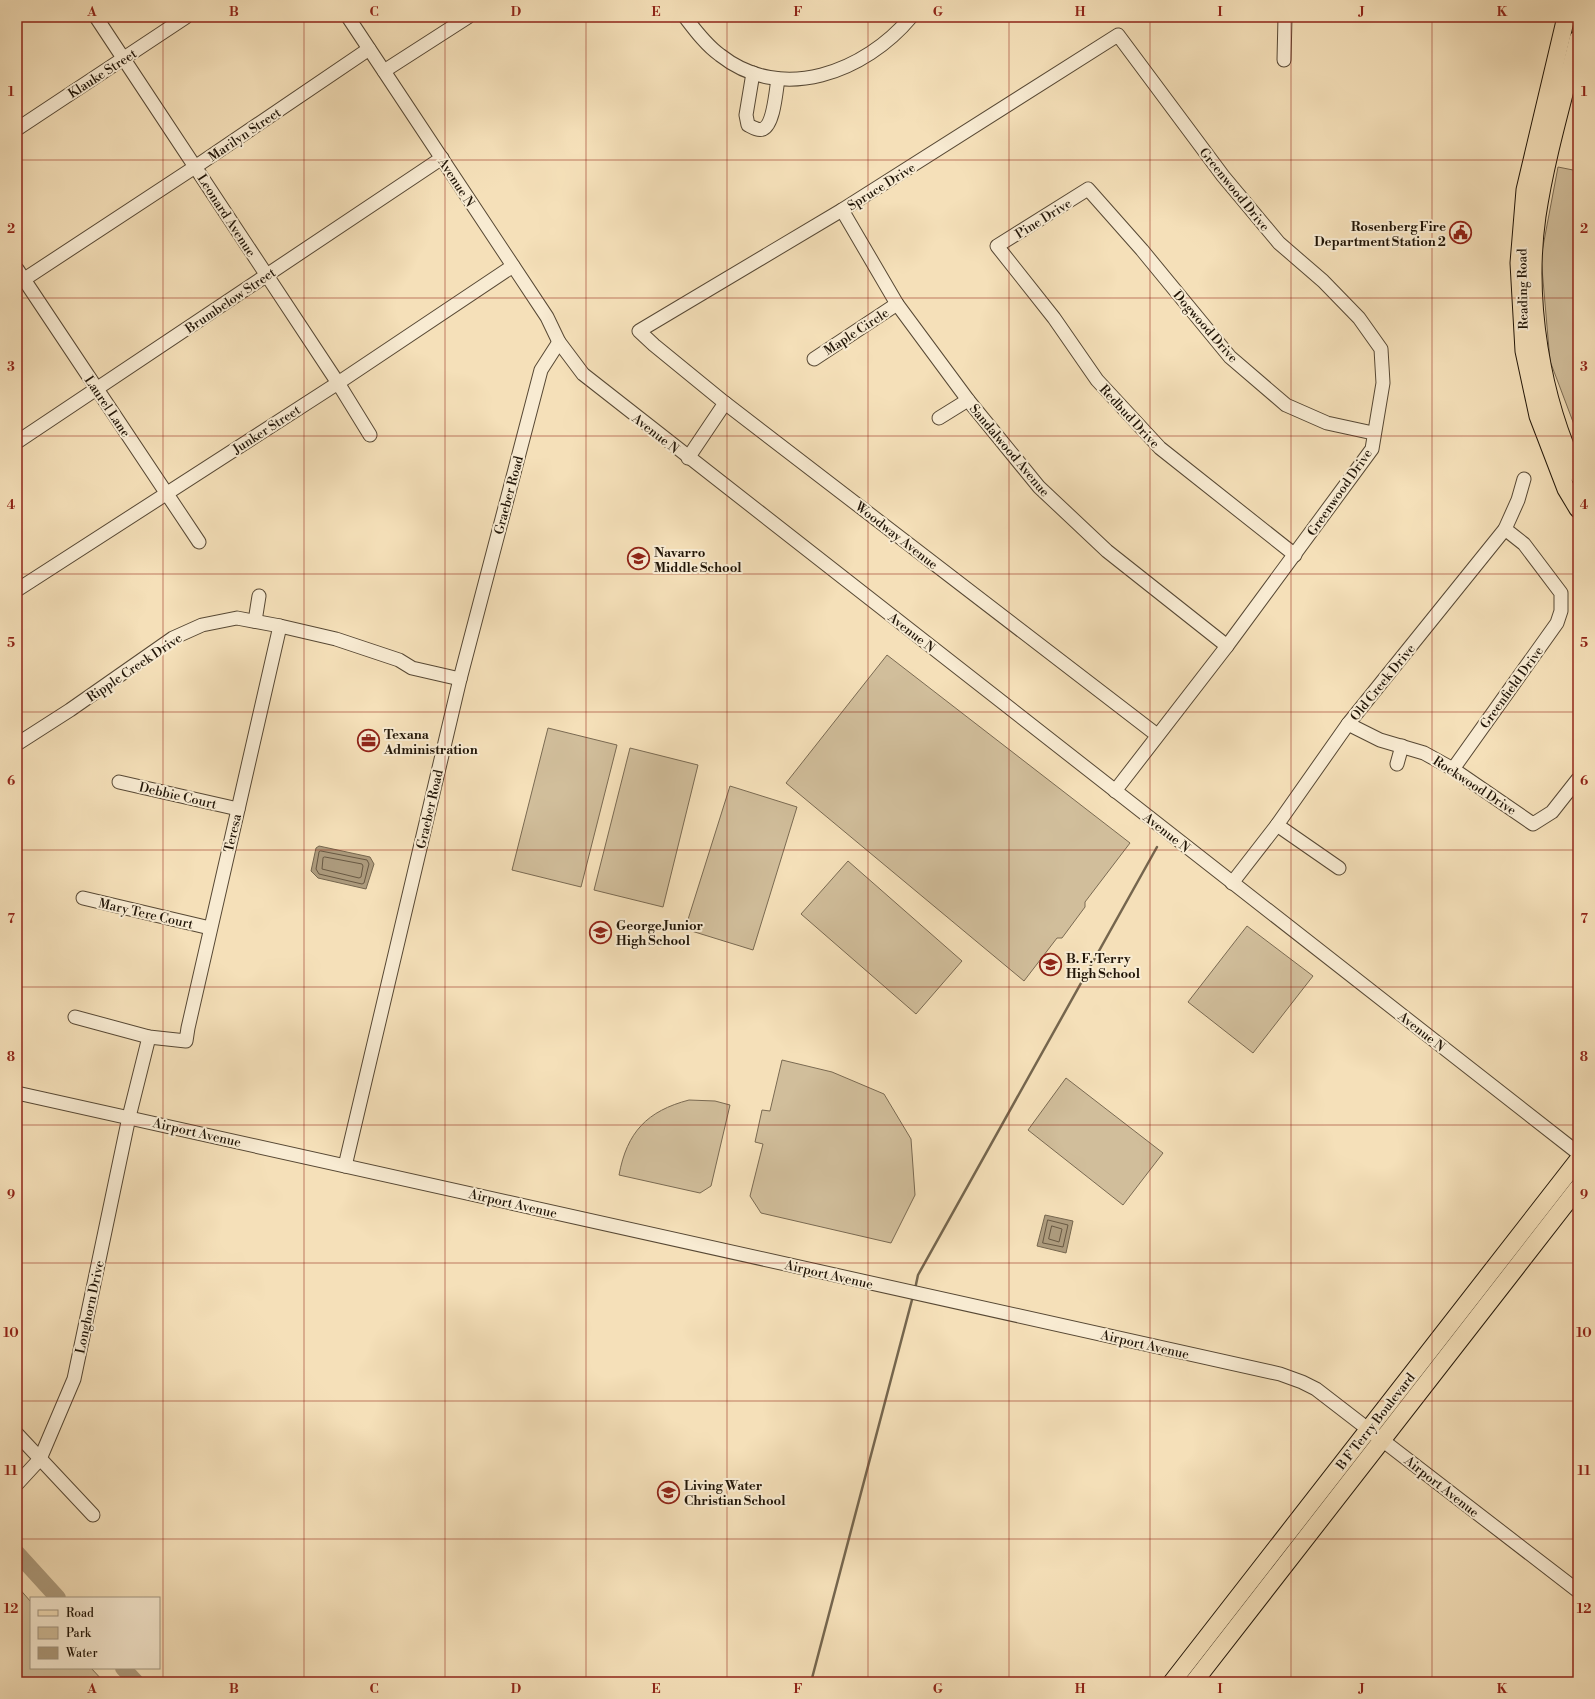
<svg xmlns="http://www.w3.org/2000/svg" width="1595" height="1699" font-family="'Libre Bodoni',serif">
<rect width="100%" height="100%" fill="#f5e0b9"/>
<filter id="stains"><feTurbulence type="fractalNoise" baseFrequency=".005" numOctaves="4"/><feColorMatrix values="0 0 0 0 .2 0 0 0 0 .09 0 0 0 0 .02 0 0 0 .5 -.17"/></filter>
<radialGradient id="worn" r=".72"><stop offset=".6" stop-color="#630" stop-opacity="0"/><stop offset="1" stop-color="#630" stop-opacity=".3"/></radialGradient>
<g fill="#d1be9b" stroke="#7a6a52">
<polygon points="1558,167 1578,171 1578,435 1550,361 1541,257"/>
<polygon points="887,655 1130,843 1085,902 1085,907 1062,938 1057,938 1024,981 786,783"/>
<polygon points="548,728 617,745 581,887 512,870"/>
<polygon points="630,748 698,765 663,907 594,890"/>
<polygon points="730,786 797,807 753,950 685,929"/>
<polygon points="848,861 962,961 916,1014 801,914"/>
<polygon points="1247,926 1313,976 1253,1053 1188,1002"/>
<polygon points="782,1060 832,1072 884,1094 911,1139 915,1195 891,1243 761,1213 750,1196 763,1144 755,1142 762,1110 770,1111"/>
<polygon points="1066,1078 1163,1153 1123,1205 1028,1130"/>
<path d="M689,1100l26,1 15,4 -19,81 -11,7 -81,-18c8,-43 28,-64 70,-75z"/>
<polygon points="17,1586 31,1602 31,1668 91,1668 104,1682 17,1682"/>
</g>
<g fill="#ad9b7d" stroke="#75664e">
<polygon points="319,846 370,857 374,864 366,889 318,878 311,871 316,848"/>
<polygon points="1045,1215 1073,1221 1066,1253 1037,1246"/>
</g>
<g fill="none" stroke-linecap="round" stroke-linejoin="round">
<g stroke="#685842" stroke-width="1">
<polygon points="321,851 367,860 369,864 364,883 362,884 319,874 316,869 319,852"/>
<polygon points="325,857 362,864 363,866 361,877 359,878 322,869 323,858"/>
<polygon points="1048,1220 1068,1225 1063,1247 1043,1243"/>
<polygon points="1052,1226 1062,1229 1059,1242 1049,1239"/>
</g>
<g stroke="#75664e" stroke-width="2.5">
<polyline points="915,1289 918,1275 1157,847"/>
<polyline points="811,1682 913,1296"/>
</g>
<g stroke="#ad9b7d" stroke-width="16">
<polyline points="17,1553 58,1598"/>
<polyline points="123,1668 136,1682"/>
</g>
<defs>
<g id="minor">
<polyline points="96,17 338,383 370,435"/>
<polyline points="348,17 547,317 559,342 583,374 1578,1153"/>
<path d="M685,17c10,13 21,28 35,38 62,49 145,17 191,-38"/>
<polyline points="1284,60 1285,17"/>
<polyline points="384,71 468,17"/>
<path d="M753,73l-7,42 2,10c4,2 10,6 15,4 11,-5 13,-39 15,-50"/>
<polyline points="17,129 186,17"/>
<polyline points="842,210 897,304 968,400 1039,487 1107,551 1227,646"/>
<polyline points="17,269 199,542"/>
<polyline points="17,284 195,167 369,49"/>
<polyline points="814,359 897,304"/>
<polyline points="939,418 968,400"/>
<polyline points="17,442 442,158"/>
<polyline points="688,458 725,403"/>
<polyline points="1295,555 1160,448 1097,380 1054,318 997,246 1088,189 1142,250 1230,357 1286,405 1327,423 1373,433"/>
<polyline points="17,590 338,383 513,266"/>
<polyline points="255,621 259,596"/>
<polyline points="1348,724 1380,740 1424,753 1453,769 1533,824 1552,812 1578,779"/>
<polyline points="17,744 70,710 173,638 202,625 237,618 280,626 336,639 399,660 412,668 460,679"/>
<polyline points="1397,764 1402,746"/>
<polyline points="1453,769 1557,623 1561,611 1561,593 1524,544 1505,529"/>
<polyline points="119,782 238,809"/>
<polyline points="1115,791 1227,646 1372,449 1383,383 1381,349 1359,318 1323,281 1279,243 1223,176 1118,35 842,210 639,331 654,345 725,403 1157,735"/>
<polyline points="1277,825 1339,868"/>
<polyline points="1232,883 1277,825 1348,724 1505,529 1518,500 1524,479"/>
<polyline points="83,898 210,928"/>
<polyline points="75,1017 149,1037 186,1041 188,1028 280,626"/>
<polyline points="17,1093 1280,1374 1302,1382 1316,1389 1578,1591"/>
<polyline points="345,1166 460,679 541,370 559,342"/>
<polyline points="17,1434 93,1515"/>
<polyline points="17,1484 40,1459 74,1379 129,1117 149,1037"/>
</g>
<g id="major">
<polyline points="1566,17 1525,190 1519,263 1524,351 1538,416 1566,489 1578,509"/>
<path d="M1578,39c-14,58 -32,117 -41,177 -12,83 4,183 41,259"/>
<polyline points="1172,1682 1578,1160"/>
<polyline points="1194,1682 1578,1188"/>
</g>
</defs>
<use href="#minor" stroke="#574834" stroke-width="15"/>
<use href="#major" stroke="#221608" stroke-width="19"/>
<use href="#minor" stroke="#f8ebd2" stroke-width="13"/>
<use href="#major" stroke="#f5e0b9" stroke-width="17"/>
</g>
<path fill="none" stroke="#8f2418" stroke-width="1" stroke-opacity="0.55" d="M163,17v1665M304,17v1665M445,17v1665M586,17v1665M727,17v1665M868,17v1665M1009,17v1665M1150,17v1665M1291,17v1665M1432,17v1665M17,160h1561M17,298h1561M17,436h1561M17,574h1561M17,712h1561M17,850h1561M17,987h1561M17,1125h1561M17,1263h1561M17,1401h1561M17,1539h1561"/>
<defs>
<symbol id="civic-ring" viewBox="-11 -11 22 22"><circle r="9.5" fill="#f8ebd2" stroke="#8f2418" stroke-width="1.5"/><path d="M-.6-6.5H3V-4.5H.6V-3L4-1V1h2V6H-6V1h2V-1L-.6-3ZM-1.2 2.5V6h2.4V2.5Z" fill="#8f2418"/></symbol>
<symbol id="school-ring" viewBox="-11 -11 22 22"><circle r="9.5" fill="#f8ebd2" stroke="#8f2418" stroke-width="1.5"/><path d="M0-5L7-2L0 1L-7-2ZM-4 1L0 2.5L4 1V4Q0 6-4 4Z" fill="#8f2418"/></symbol>
<symbol id="office-ring" viewBox="-11 -11 22 22"><circle r="9.5" fill="#f8ebd2" stroke="#8f2418" stroke-width="1.5"/><path d="M-6-3h4V-5.5h4V-3h4V5H-6ZM-1-4.5V-3h2v-1.5ZM-6 0V1H6V0Z" fill="#8f2418"/></symbol>
</defs>
<g fill-rule="evenodd">
<use href="#civic-ring" x="1448" y="220" width="25" height="25"/>
<use href="#school-ring" x="626" y="546" width="25" height="25"/>
<use href="#office-ring" x="356" y="728" width="25" height="25"/>
<use href="#school-ring" x="588" y="920" width="25" height="25"/>
<use href="#school-ring" x="1038" y="952" width="25" height="25"/>
<use href="#school-ring" x="656" y="1480" width="25" height="25"/>
</g>
<g text-anchor="middle" stroke-width="4" stroke-linejoin="round" paint-order="stroke">
<g font-size="13" fill="#221608" stroke="#f8ebd2">
<text transform="translate(102 73) rotate(-33)" y="5">Klauke Street</text>
<text transform="translate(244 134) rotate(-34)" y="5">Marilyn Street</text>
<text transform="translate(457 182) rotate(57)" y="5">Avenue N</text>
<text transform="translate(881 186) rotate(-32)" y="5">Spruce Drive</text>
<text transform="translate(1235 189) rotate(51)" y="5">Greenwood Drive</text>
<text transform="translate(227 215) rotate(57)" y="5">Leonard Avenue</text>
<text transform="translate(1043 218) rotate(-32)" y="5">Pine Drive</text>
<text transform="translate(1522 289) rotate(-91)" y="5">Reading Road</text>
<text transform="translate(230 300) rotate(-34)" y="5">Brumbelow Street</text>
<text transform="translate(1206 326) rotate(49)" y="5">Dogwood Drive</text>
<text transform="translate(856 331) rotate(-33)" y="5">Maple Circle</text>
<text transform="translate(108 406) rotate(56)" y="5">Laurel Lane</text>
<text transform="translate(1130 416) rotate(47)" y="5">Redbud Drive</text>
<text transform="translate(266 429) rotate(-33)" y="5">Junker Street</text>
<text transform="translate(656 433) rotate(38)" y="5">Avenue N</text>
<text transform="translate(1010 450) rotate(50)" y="5">Sandalwood Avenue</text>
<text transform="translate(1339 492) rotate(-55)" y="5">Greenwood Drive</text>
<text transform="translate(508 495) rotate(-75)" y="5">Graeber Road</text>
<text transform="translate(897 535) rotate(38)" y="5">Woodway Avenue</text>
<text transform="translate(912 632) rotate(38)" y="5">Avenue N</text>
<text transform="translate(134 667) rotate(-34)" y="5">Ripple Creek Drive</text>
<text transform="translate(1382 682) rotate(-51)" y="5">Old Creek Drive</text>
<text transform="translate(1511 687) rotate(-54)" y="5">Greenfield Drive</text>
<text transform="translate(1475 785) rotate(33)" y="5">Rockwood Drive</text>
<text transform="translate(178 795) rotate(13)" y="5">Debbie Court</text>
<text transform="translate(429 809) rotate(-77)" y="5">Graeber Road</text>
<text transform="translate(1167 832) rotate(38)" y="5">Avenue N</text>
<text transform="translate(232 833) rotate(-77)" y="5">Teresa</text>
<text transform="translate(146 913) rotate(13)" y="5">Mary Tere Court</text>
<text transform="translate(1422 1031) rotate(38)" y="5">Avenue N</text>
<text transform="translate(197 1132) rotate(13)" y="5">Airport Avenue</text>
<text transform="translate(513 1203) rotate(13)" y="5">Airport Avenue</text>
<text transform="translate(829 1274) rotate(13)" y="5">Airport Avenue</text>
<text transform="translate(89 1307) rotate(-78)" y="5">Longhorn Drive</text>
<text transform="translate(1145 1344) rotate(13)" y="5">Airport Avenue</text>
<text transform="translate(1375 1421) rotate(-52)" y="5">B F Terry Boulevard</text>
<text transform="translate(1442 1486) rotate(38)" y="5">Airport Avenue</text>
</g>
<g font-size="13" font-weight="bold" fill="#221608" stroke="#f8ebd2" text-anchor="start">
<text x="1446" y="231" text-anchor="end">Rosenberg Fire<tspan x="1446" dy="15">Department Station 2</tspan></text>
<text x="654" y="557">Navarro<tspan x="654" dy="15">Middle School</tspan></text>
<text x="384" y="739">Texana<tspan x="384" dy="15">Administration</tspan></text>
<text x="616" y="930">George Junior<tspan x="616" dy="15">High School</tspan></text>
<text x="1066" y="963">B. F. Terry<tspan x="1066" dy="15">High School</tspan></text>
<text x="684" y="1490">Living Water<tspan x="684" dy="15">Christian School</tspan></text>
</g>
</g>
<rect width="1595" height="1699" fill="none" stroke="#f5e0b9" stroke-width="44"/>
<rect x="30" y="1597" width="130" height="72" fill="#f8ebd2" stroke="#a29681"/>
<rect x="38" y="1610" width="20" height="6" fill="#f5e0b9" stroke="#a29681"/>
<text x="66" y="1617" font-size="12" fill="#221608">Road</text>
<rect x="38" y="1627" width="20" height="12" fill="#d1be9b" stroke="#a29681"/>
<text x="66" y="1637" font-size="12" fill="#221608">Park</text>
<rect x="38" y="1647" width="20" height="12" fill="#ad9b7d" stroke="#a29681"/>
<text x="66" y="1657" font-size="12" fill="#221608">Water</text>
<rect x="22" y="22" width="1551" height="1655" fill="none" stroke="#8f2418" stroke-width="1.5"/>
<g font-size="13" text-anchor="middle" font-weight="bold" fill="#8f2418">
<text x="92" y="16">A</text>
<text x="234" y="16">B</text>
<text x="374" y="16">C</text>
<text x="516" y="16">D</text>
<text x="656" y="16">E</text>
<text x="798" y="16">F</text>
<text x="938" y="16">G</text>
<text x="1080" y="16">H</text>
<text x="1220" y="16">I</text>
<text x="1362" y="16">J</text>
<text x="1502" y="16">K</text>
<text x="11" y="96">1</text>
<text x="1584" y="96">1</text>
<text x="11" y="233">2</text>
<text x="1584" y="233">2</text>
<text x="11" y="371">3</text>
<text x="1584" y="371">3</text>
<text x="11" y="509">4</text>
<text x="1584" y="509">4</text>
<text x="11" y="647">5</text>
<text x="1584" y="647">5</text>
<text x="11" y="785">6</text>
<text x="1584" y="785">6</text>
<text x="11" y="923">7</text>
<text x="1584" y="923">7</text>
<text x="11" y="1061">8</text>
<text x="1584" y="1061">8</text>
<text x="11" y="1199">9</text>
<text x="1584" y="1199">9</text>
<text x="11" y="1337">10</text>
<text x="1584" y="1337">10</text>
<text x="11" y="1475">11</text>
<text x="1584" y="1475">11</text>
<text x="11" y="1613">12</text>
<text x="1584" y="1613">12</text>
<text x="92" y="1693">A</text>
<text x="234" y="1693">B</text>
<text x="374" y="1693">C</text>
<text x="516" y="1693">D</text>
<text x="656" y="1693">E</text>
<text x="798" y="1693">F</text>
<text x="938" y="1693">G</text>
<text x="1080" y="1693">H</text>
<text x="1220" y="1693">I</text>
<text x="1362" y="1693">J</text>
<text x="1502" y="1693">K</text>
</g>
<rect width="100%" height="100%" filter="url(#stains)"/>
<rect width="100%" height="100%" fill="url(#worn)"/>
</svg>
